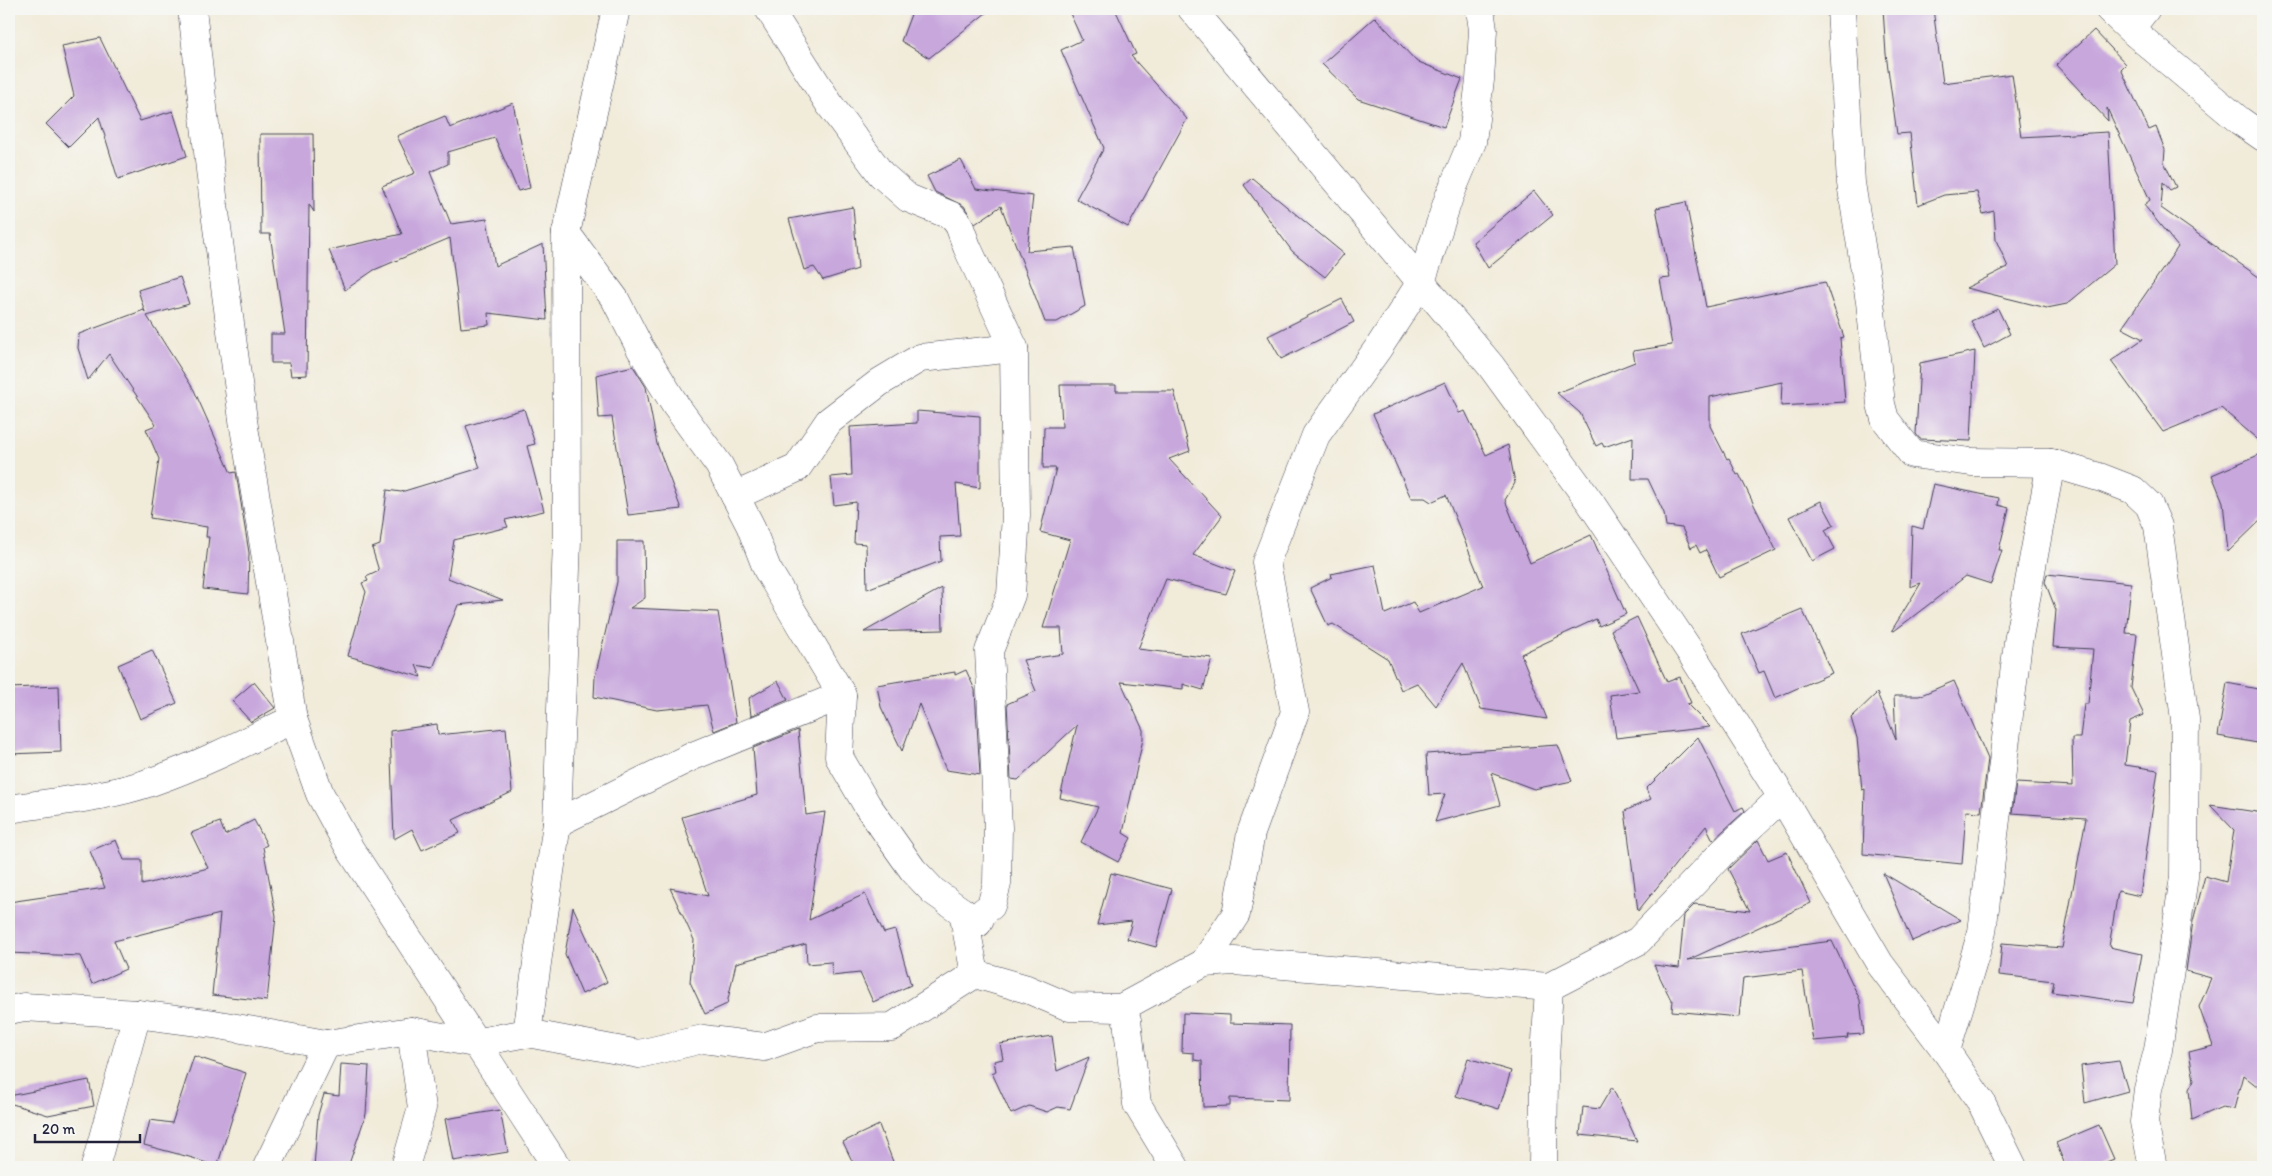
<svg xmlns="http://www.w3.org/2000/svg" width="2272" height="1176" font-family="Itim,sans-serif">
<rect width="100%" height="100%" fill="#f6f6f2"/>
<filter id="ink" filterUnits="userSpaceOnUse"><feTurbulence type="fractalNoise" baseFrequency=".02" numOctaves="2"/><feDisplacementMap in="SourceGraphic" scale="10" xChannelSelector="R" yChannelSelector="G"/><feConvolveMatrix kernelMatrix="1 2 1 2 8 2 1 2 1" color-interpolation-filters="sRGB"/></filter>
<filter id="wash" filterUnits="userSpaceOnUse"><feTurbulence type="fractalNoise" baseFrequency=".0096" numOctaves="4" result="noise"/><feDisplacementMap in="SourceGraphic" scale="20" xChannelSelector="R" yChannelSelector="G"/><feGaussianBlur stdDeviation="1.12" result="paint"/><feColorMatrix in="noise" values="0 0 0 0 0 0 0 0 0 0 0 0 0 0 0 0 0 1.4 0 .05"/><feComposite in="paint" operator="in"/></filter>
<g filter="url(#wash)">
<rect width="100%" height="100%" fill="#f1ebd9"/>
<g id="blocks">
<g fill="#c8a7dd">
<polygon points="913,9 991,9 929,58 901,41"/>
<polygon points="1068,9 1115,9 1136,54 1131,56 1187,119 1128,227 1076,199 1104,148 1061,50 1082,40"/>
<polygon points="1883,9 1933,9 1943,83 2012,74 2021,137 2108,132 2115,264 2067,304 2047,308 1966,288 2008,267 1996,240 1994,211 1983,214 1977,192 1944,195 1918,205 1910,133 1897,134 1886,54"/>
<polygon points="1375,17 1416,61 1462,79 1444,127 1358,99 1322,64"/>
<polygon points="2094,30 2126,64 2121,69 2149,130 2156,127 2165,150 2164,162 2176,187 2170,190 2163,182 2161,208 2263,280 2263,444 2221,408 2163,432 2111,361 2143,339 2122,328 2178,247 2144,205 2150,200 2107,108 2108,121 2056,65"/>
<polygon points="100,38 140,121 173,111 187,156 118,179 99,117 69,147 46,124 74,96 62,46"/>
<polygon points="513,103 530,188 518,191 495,138 448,152 448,164 430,172 451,224 487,219 495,266 543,244 547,320 488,313 489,325 461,328 450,238 374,270 345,290 329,250 402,234 382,186 415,173 397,136 445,116 450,128"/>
<polygon points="260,134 313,134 314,212 309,204 307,375 291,376 289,363 271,363 271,334 285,334 270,234 261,234"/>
<polygon points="961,160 976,189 1033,196 1027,251 1074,247 1085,306 1057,322 1045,322 1001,206 975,224 964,206 935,192 927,176"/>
<polygon points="1252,178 1344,254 1325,277 1292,251 1244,185"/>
<polygon points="1534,191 1553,215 1488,268 1473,242"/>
<polygon points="1686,202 1706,307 1825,282 1844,337 1840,338 1845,402 1781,406 1782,382 1710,397 1710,426 1727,459 1729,458 1737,475 1739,474 1776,550 1719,577 1706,550 1700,553 1696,545 1691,548 1682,528 1666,526 1664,513 1648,479 1632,479 1633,437 1604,447 1602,443 1596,446 1580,413 1557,393 1635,362 1633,351 1672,345 1660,279 1670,278 1656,208"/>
<polygon points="853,207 858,269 823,280 814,267 804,270 789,219"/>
<polygon points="180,277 189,304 147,316 194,390 231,473 236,472 249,553 248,594 203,589 209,537 206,537 207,527 150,518 159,459 146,429 156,425 109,354 88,380 78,348 79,334 144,310 145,312 138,290"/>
<polygon points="1342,299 1354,322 1281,359 1268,336"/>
<polygon points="1998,309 2010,334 1984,348 1971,321"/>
<polygon points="1975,351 1971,441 1920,439 1916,434 1920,363"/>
<polygon points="633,366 646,387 657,444 681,509 628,515 612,417 599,418 596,375"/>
<polygon points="1445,382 1459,413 1465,411 1486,455 1508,445 1515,483 1505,500 1530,563 1591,535 1626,614 1599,626 1596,619 1521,654 1547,719 1481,709 1463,663 1436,706 1417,683 1401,690 1388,659 1333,624 1328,626 1310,588 1332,577 1331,574 1375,565 1385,614 1413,602 1419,613 1483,586 1446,495 1431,502 1425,498 1411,498 1373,414"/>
<polygon points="1060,385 1116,385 1116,391 1174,391 1190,451 1169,459 1222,516 1193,555 1235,571 1226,594 1166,579 1138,649 1212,658 1203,690 1183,684 1183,689 1121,682 1143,730 1143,739 1123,833 1131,838 1118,862 1081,842 1098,807 1060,798 1077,725 1018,780 1011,779 1007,704 1036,691 1023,660 1063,654 1061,628 1043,628 1070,540 1040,532 1056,468 1043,468 1044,427 1062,427"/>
<polygon points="524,409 535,444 527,446 544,511 505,520 508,527 454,540 448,578 503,600 458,605 433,668 416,665 421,677 348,656 366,592 362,583 368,581 366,577 379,571 372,548 380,545 387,490 401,492 480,468 466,426"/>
<polygon points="917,411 980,416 980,488 956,484 960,536 940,537 941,561 867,589 866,544 854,543 856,502 834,505 831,477 852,475 850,427 917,423"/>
<polygon points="2263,453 2263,518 2228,552 2223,502 2212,475"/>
<polygon points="1933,484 1999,498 1998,505 2009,508 1999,550 2002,550 1991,584 1966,576 1894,631 1892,630 1921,583 1910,587 1912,526 1923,529"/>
<polygon points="1821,501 1834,525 1825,530 1835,549 1812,561 1789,517"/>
<polygon points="617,541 644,541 645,598 630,608 718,612 736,722 714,731 707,705 657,710 594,697 595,677 617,582"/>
<polygon points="2047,574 2131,583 2126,633 2137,634 2131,688 2144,715 2130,721 2125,765 2158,770 2140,896 2118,891 2109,947 2142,954 2133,1003 2052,992 2054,981 1999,975 2002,943 2062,948 2086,818 2012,813 2016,783 2073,786 2072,738 2080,738 2084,704 2088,704 2093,649 2053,647 2056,610 2045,582"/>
<polygon points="942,588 943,630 864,632"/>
<polygon points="1802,609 1832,673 1775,698 1764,671 1759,673 1742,634"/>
<polygon points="1637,617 1667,682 1680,677 1691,703 1687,704 1710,727 1616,738 1610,695 1639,691 1611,630"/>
<polygon points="152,650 177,703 140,719 118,665"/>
<polygon points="966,670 975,690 980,775 946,770 919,704 902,751 881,707 877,685 955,672 955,675"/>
<polygon points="778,681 788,700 751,716 749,698"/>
<polygon points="1954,681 1988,759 1981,812 1966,811 1962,864 1863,854 1865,789 1862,790 1857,738 1851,718 1877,693 1896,739 1894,696 1919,696"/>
<polygon points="254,682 275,708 251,722 232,701"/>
<polygon points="2227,683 2263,690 2263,744 2218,736"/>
<polygon points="59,686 61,752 9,754 9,688"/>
<polygon points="437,724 438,735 506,728 512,792 453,820 460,833 422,850 412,829 394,839 390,731"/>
<polygon points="798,730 806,815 825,812 809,920 865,894 884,933 895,930 911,985 873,1002 860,973 832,976 831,962 807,964 806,944 736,963 727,1004 705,1014 690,982 694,940 670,888 708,896 682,817 757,795 753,748"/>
<polygon points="1698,737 1735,811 1743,807 1745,811 1713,840 1706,826 1638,911 1625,811 1651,799 1646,789"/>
<polygon points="1558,745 1572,781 1534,789 1491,773 1500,805 1435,822 1445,794 1429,795 1426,754"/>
<polygon points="2210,805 2263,813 2263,1091 2243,1075 2234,1109 2222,1107 2192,1120 2189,1089 2194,1080 2189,1052 2213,1046 2199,1007 2211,978 2186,971 2193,921 2205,876 2226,882 2234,830"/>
<polygon points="254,820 267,845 263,847 276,916 267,1001 212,995 220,914 114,941 126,969 92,984 80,956 9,953 9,902 105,888 90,851 116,840 124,860 142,860 142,885 208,868 191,833 220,822 225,835"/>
<polygon points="1758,840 1768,860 1787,852 1811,903 1688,960 1832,941 1860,1000 1864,1034 1847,1035 1848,1038 1813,1041 1802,971 1743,978 1739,1017 1672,1011 1673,1000 1671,1000 1654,965 1679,968 1684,915 1695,904 1750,911 1728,869"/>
<polygon points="1111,873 1172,889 1156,947 1127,939 1132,921 1097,925"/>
<polygon points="1883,873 1961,920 1912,941"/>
<polygon points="573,907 607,982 582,994 565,954"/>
<polygon points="1183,1013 1230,1015 1230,1023 1290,1025 1289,1100 1230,1098 1230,1106 1203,1107 1202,1061 1194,1060 1194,1053 1182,1052"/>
<polygon points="1052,1036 1057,1071 1089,1057 1070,1109 1058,1107 1047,1112 1029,1106 1011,1114 992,1073 996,1071 994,1061 1003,1059 1000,1044"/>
<polygon points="194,1056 246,1073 217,1167 193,1158 144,1145 150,1120 172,1123"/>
<polygon points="1468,1058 1511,1071 1499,1109 1456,1096"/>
<polygon points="2119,1061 2128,1091 2085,1103 2081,1066"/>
<polygon points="341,1064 369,1066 366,1114 348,1167 314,1167 318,1115 324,1094 339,1096"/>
<polygon points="89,1080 94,1106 48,1115 9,1103 9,1096"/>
<polygon points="1612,1087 1637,1141 1580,1135 1583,1107 1599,1109"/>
<polygon points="500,1110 508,1152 453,1161 445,1119"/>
<polygon points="879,1125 895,1167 855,1167 843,1142"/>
<polygon points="2099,1125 2114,1159 2094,1167 2066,1167 2056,1143"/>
</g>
</g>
</g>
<g filter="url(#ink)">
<use href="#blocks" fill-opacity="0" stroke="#414053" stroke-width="1"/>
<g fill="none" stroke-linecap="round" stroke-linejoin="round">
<defs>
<g id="street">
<polyline points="192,9 214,205 244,427 293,719 320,794 350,849 557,1167"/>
<polyline points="1192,9 1491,366 1590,502 1691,653 1782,797 1880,964 1946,1051 1981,1102 2013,1167"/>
<polyline points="1841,9 1851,183 1870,302 1881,404 1885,419 1912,454 1971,462 2051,463 2102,478 2133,490 2149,505 2158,526 2185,719 2184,877 2158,1050 2148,1089 2144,1122 2153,1167"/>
<polyline points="2109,9 2130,29 2240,121 2263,137"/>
<polyline points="2130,29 2146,9"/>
<polyline points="566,233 615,299 640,348 676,406 719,465 750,525 767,569 842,695 839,757 867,805 913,870 933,891 978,923 983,912 991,906 997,884 998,828 989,651 1011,595 1016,515 1014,348 967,247 959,225 952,216 908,198 881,174 830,105 769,9"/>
<polyline points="735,496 797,468 829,421 880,382 920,358 1014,348"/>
<path d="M9,809c47,-8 96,-11 142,-27 49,-17 95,-40 142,-63"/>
<polyline points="557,823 693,756 842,695"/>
<polyline points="963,912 975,974"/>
<polyline points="1204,963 1236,914 1251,833 1295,712 1266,562 1316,435 1379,347 1421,282 1449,197 1472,142 1480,80 1483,30 1480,9"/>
<polyline points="1121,1008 1127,1020 1137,1104 1175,1167"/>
<polyline points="9,1010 24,1007 137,1014 214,1024 326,1044 411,1031 474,1043 527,1033 639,1054 703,1039 764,1047 817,1028 892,1027 975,974 1027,989 1069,1007 1121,1008 1204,963 1234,961 1549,987 1638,941 1722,853 1782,797"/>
<polyline points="527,1033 557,823 567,540 566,233 616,9"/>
<polyline points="1946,1051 1982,932 2018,642 2051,463"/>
<polyline points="95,1167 137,1014"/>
<polyline points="267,1167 326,1044"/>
<polyline points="405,1167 422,1108 411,1031"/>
<polyline points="1543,1167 1544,1077 1549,987"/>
</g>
</defs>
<use href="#street" stroke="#414053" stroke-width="29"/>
<use href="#street" stroke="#fff" stroke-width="28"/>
</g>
</g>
<rect width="2272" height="1176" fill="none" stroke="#f6f6f2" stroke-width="30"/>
<path d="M35 1134v8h105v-8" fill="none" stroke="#22223b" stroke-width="2.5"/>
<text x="42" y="1134" font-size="15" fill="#22223b" stroke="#f6f6f2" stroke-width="4" paint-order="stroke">20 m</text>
</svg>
